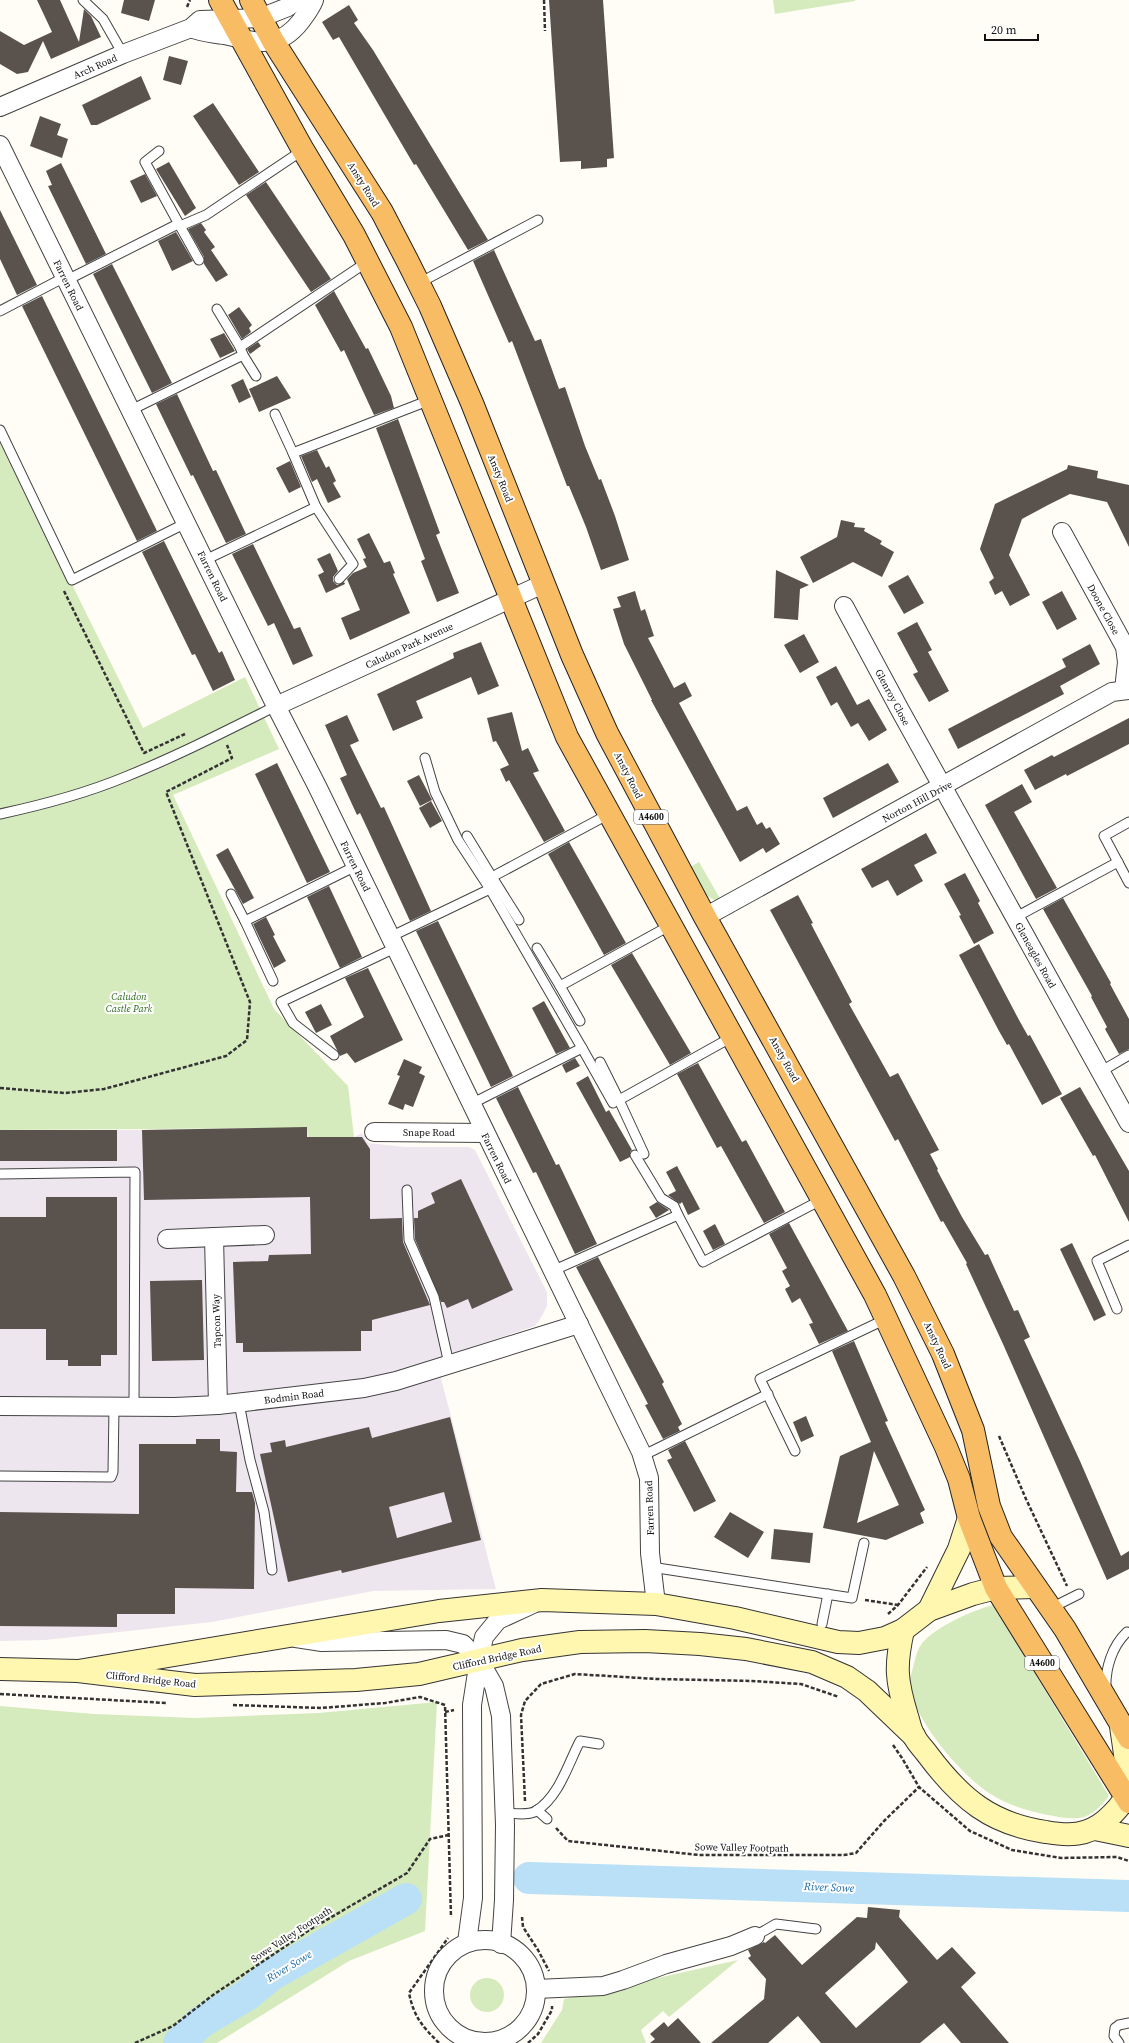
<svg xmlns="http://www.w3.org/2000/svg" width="1129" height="2043" font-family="'Source Serif 4',serif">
<rect width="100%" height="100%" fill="#fffdf5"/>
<polygon fill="#eee6ef" points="307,1127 354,1137 362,1133 368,1143 405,1147 469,1147 475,1150 547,1292 547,1306 542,1316 535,1326 436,1359 496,1589 373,1591 212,1622 45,1640 0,1641 0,1130 143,1130"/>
<g fill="#d5ebbd">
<polygon points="773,0 855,0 855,1 775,14"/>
<polygon points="0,439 143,728 245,677 279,749 173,795 274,1009 348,1086 354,1137 309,1137 307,1128 0,1130"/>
<path d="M699,862l23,40c-20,-3 -24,-19 -32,-35z"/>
<path d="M993,1605l116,191c-6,8 -14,17 -25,21 -11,3 -25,0 -36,-2 -21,-4 -41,-10 -59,-22 -28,-18 -80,-78 -79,-112 1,-7 3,-14 5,-21 1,-6 4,-14 9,-19 16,-16 47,-30 69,-36z"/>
<polygon points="437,1702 425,1931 349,1961 217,2043 0,2043 0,1706 94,1714 195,1718 319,1713"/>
<polygon points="738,1960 669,2017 663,2011 641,2030 646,2043 541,2043 562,2010 564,1999"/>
<circle cx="487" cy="1995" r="17"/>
</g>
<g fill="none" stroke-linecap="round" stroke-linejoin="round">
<g stroke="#b9e0f7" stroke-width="32">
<polyline points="529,1878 1129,1896"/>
<polyline points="179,2043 201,2022 247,1995 271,1975 406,1899"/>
</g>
</g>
<g fill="#5a524d" fill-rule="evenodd">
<polygon points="37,0 60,0 79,42 84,9 91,16 101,37 51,59 43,41 28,72 17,74 0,64 0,31 24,45 52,32"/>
<polygon points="124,0 155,0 149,21 121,13"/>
<polygon points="549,0 603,0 614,158 607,159 607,167 581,169 581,161 560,162"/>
<polygon points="349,5 358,20 354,23 373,50 488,240 468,250 416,164 414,165 339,37 333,40 322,22"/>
<polygon points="169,56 188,61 181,85 163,80"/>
<polygon points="141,76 151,99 97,125 91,125 82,105"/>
<polygon points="213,103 259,172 239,185 193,116"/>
<polygon points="40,116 61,124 57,135 68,139 62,158 30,146"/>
<polygon points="169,162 196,208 185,216 156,169"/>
<polygon points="61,163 106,254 86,264 48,186 52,185 46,171"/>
<polygon points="145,174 157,196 141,203 130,181"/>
<polygon points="266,182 331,279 311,292 246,195"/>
<polygon points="0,210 37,285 17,295 0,259"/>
<polygon points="201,223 206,230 204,232 215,247 211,250 228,275 216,282 204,264 204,257 188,229"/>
<polygon points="176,232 193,261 172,271 158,241"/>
<polygon points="494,250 535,341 541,339 559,389 565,387 585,446 599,480 601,479 615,516 629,560 601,570 586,527 569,486 567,486 512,341 509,343 473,261"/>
<polygon points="112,264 172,383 152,393 93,274"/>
<polygon points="334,291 366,349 368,348 391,396 394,408 374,415 344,350 341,352 315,305"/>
<polygon points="42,296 157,531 137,541 22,306"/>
<polygon points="239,307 252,325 249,328 251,332 242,339 228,315"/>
<polygon points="224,333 235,351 220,358 210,339"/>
<polygon points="258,342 261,346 250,354 247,349"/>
<polygon points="277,376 291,398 259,412 249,389"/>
<polygon points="243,379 251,397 239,403 231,385"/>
<polygon points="177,394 213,471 216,470 246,534 226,543 193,475 191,476 156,404"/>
<polygon points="398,419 440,533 436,535 459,593 437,602 421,561 425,559 376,428"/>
<polygon points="317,450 326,468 329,466 336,481 333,483 341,497 328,503 317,479 312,482 301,456"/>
<polygon points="290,461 301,487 289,493 276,468"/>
<polygon points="1068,465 1098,471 1097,478 1129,485 1129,547 1107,502 1070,494 1048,505 1022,519 1009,555 1030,595 1010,606 1002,591 995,595 989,582 994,578 980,549 995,504 1067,469"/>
<polygon points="841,520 855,523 854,527 865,528 864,531 882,541 880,544 894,552 882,577 853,562 813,583 800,557 837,537"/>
<polygon points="369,533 384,563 390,561 395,573 393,574 410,613 350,640 341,618 360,610 347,579 353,573 367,567 363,559 366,558 357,539"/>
<polygon points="164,541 219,653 222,651 235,680 213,691 195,654 192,655 142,552"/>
<polygon points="253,544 294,629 300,627 313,656 293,665 274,623 268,626 232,554"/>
<polygon points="330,553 338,571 333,577 333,581 337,585 344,582 345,584 326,593 318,575 324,572 317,559"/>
<polygon points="776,570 809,585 800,589 798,620 774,618"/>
<polygon points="908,575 924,603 904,614 888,586"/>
<polygon points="635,591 641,611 645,609 654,636 648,638 674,688 685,682 692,696 679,703 737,811 747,806 757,825 762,822 766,829 770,827 780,844 766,853 763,848 740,862 651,700 652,700 624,644 613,609 621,607 617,597"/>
<polygon points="1062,591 1077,619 1057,630 1042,602"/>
<polygon points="917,622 932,650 928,652 949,691 929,702 913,674 918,672 897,633"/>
<polygon points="804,634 819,662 800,673 784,645"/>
<polygon points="481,642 499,686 478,695 471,677 416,701 423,718 393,731 377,694 454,658 453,653"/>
<polygon points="1090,644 1100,664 1060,686 1064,694 958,749 948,729 1066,667 1062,659"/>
<polygon points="836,666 857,705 869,699 887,730 869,741 858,723 851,727 837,702 831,706 816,677"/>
<polygon points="512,712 522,751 528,748 539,771 533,773 565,831 544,842 509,780 506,782 500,769 509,765 496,741 493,742 487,718"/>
<polygon points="347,715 359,741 350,745 381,808 384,807 431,911 410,921 368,830 360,813 357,815 340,778 347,775 325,725"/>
<polygon points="1129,718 1129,744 1067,776 1066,774 1035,790 1024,770 1052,755 1054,757"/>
<polygon points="277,763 330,872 307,883 255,774"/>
<polygon points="888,763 899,782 833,818 823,798"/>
<polygon points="419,775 432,800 420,806 407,781"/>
<polygon points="1022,784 1032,802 1014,812 1057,888 1036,899 985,805"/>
<polygon points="431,801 442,821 430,828 419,808"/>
<polygon points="926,833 937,853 914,865 923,881 897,896 888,880 872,888 861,869"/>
<polygon points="569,842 626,943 604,955 548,854"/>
<polygon points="228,848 254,898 243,904 216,855"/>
<polygon points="965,873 980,901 978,903 994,933 974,944 959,916 961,915 944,884"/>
<polygon points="329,886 362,957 340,968 307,897"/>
<polygon points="798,895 813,923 811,924 852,1002 849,1004 890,1077 898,1073 939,1150 930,1154 938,1169 937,1170 962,1217 985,1255 988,1254 1014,1311 1018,1310 1030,1337 1024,1340 1080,1461 1121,1556 1129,1551 1129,1569 1107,1580 1003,1344 966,1264 967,1263 943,1221 941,1222 898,1139 895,1141 770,910"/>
<polygon points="1063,898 1111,983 1110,984 1129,1019 1129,1049 1119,1054 1105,1029 1107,1027 1091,997 1092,996 1043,909"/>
<polygon points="266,917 275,935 273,936 286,961 274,968 253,924"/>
<polygon points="438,921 513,1076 491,1087 416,931"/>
<polygon points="979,944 1019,1020 1028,1036 1030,1035 1062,1094 1042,1105 1009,1044 1007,1045 999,1031 959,955"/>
<polygon points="632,953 691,1053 670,1065 611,965"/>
<polygon points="368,968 403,1040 355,1063 347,1053 340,1056 330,1036 364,1017 345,978"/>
<polygon points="544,1001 570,1048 556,1054 532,1008"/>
<polygon points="321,1004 332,1025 316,1033 305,1012"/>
<polygon points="575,1058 580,1066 566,1073 562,1065"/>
<polygon points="404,1059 422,1067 419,1073 425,1076 413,1107 405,1104 403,1110 388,1104 400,1076 397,1075"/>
<polygon points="698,1063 742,1142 746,1140 785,1212 764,1223 721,1146 717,1148 677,1074"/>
<polygon points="588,1076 606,1112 609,1110 632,1150 630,1152 630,1157 620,1162 576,1083"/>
<polygon points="518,1087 556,1165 559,1164 597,1244 575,1254 536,1172 533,1173 496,1098"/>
<polygon points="1080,1087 1129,1171 1129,1222 1095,1155 1093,1156 1060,1098"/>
<polygon points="307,1127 307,1137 362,1137 370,1149 370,1219 402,1218 403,1242 430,1305 372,1320 372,1331 361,1331 361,1351 243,1352 243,1343 236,1343 233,1262 268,1261 269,1255 311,1254 310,1197 144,1200 142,1130"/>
<rect x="0" y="1130" width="117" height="31"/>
<polygon points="677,1166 700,1209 688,1215 682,1202 680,1204 668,1195 676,1191 666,1172"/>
<polygon points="461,1179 513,1290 472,1309 468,1299 447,1308 444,1302 441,1302 415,1239 414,1218 418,1218 418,1211 435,1203 431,1193"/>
<polygon points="46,1197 117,1197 117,1355 101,1355 101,1366 68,1366 68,1360 46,1360 46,1329 0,1329 0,1217 46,1217"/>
<polygon points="657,1202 669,1210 656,1218 649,1207"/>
<polygon points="789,1223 848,1331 819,1344 809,1324 813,1323 800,1298 792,1303 785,1289 790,1286 782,1271 787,1268 769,1234"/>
<polygon points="715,1224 725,1244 713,1250 703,1231"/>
<polygon points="1072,1243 1106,1315 1094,1321 1060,1249"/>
<polygon points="598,1257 664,1382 662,1384 682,1424 678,1427 680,1431 663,1439 645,1405 648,1404 635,1379 576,1267"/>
<polygon points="202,1280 204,1360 152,1361 150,1281"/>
<path d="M854,1341l34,80 -3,1 40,88 -5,3 4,10 -38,17 -63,-12 17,-72 31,-14 -39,-91zM874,1451l25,54 -42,18z"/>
<polygon points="806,1416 814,1436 801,1442 793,1422"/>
<path d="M450,1417l31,123 -139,33 -1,-3 -53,12 -28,-128 12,-2 -2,-9 15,-3 1,7 83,-20 3,11zM444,1492l8,30 -55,16 -8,-31z"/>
<polygon points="196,1439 220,1439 220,1451 237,1452 236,1492 252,1492 255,1503 254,1589 175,1588 175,1614 117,1614 117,1627 0,1626 0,1512 139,1514 139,1444 196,1444"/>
<polygon points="685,1441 716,1501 694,1512 667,1460 672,1458 668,1450"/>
<polygon points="730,1512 764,1532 748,1558 714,1537"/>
<polygon points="774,1529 813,1533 810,1563 771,1559"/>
<path d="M868,1907l32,3 -1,7 38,43 15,-13 24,26 -15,14 48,56h-48l-17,-20 -24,20h-99l-23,-27 -30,27h-57l53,-44 2,-20 -18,-21 3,-2 -3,-6 16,-8 1,1 10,-8 27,30 55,-48 10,1zM876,1942l32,40 -52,46 -31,-35 50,-44z"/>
<polygon points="678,2018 701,2043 650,2043 655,2039 650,2034 664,2022 668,2027"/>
</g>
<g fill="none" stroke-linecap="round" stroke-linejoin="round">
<defs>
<g id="service">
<polyline points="83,0 103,19 123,54"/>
<polyline points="159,151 145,162 180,226 206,215 303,150"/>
<polyline points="180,226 199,260"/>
<polyline points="67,280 178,224"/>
<polyline points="419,283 538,220"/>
<polyline points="217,309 240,347 367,262"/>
<polyline points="0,311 65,277"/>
<polyline points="243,355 256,376"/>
<polyline points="131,410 243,355 240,347"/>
<polyline points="275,414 293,453"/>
<polyline points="0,430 72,580 186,523"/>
<polyline points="316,507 293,453 430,400"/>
<polyline points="205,560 316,507 353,564 339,579"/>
<polyline points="425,758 435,792 458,840 490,889"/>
<path d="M0,814c42,-9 84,-20 125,-37 52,-21 101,-46 151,-71"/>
<polyline points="1129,822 1104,836 1129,883"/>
<polyline points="467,836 492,877"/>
<polyline points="231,894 245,921"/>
<polyline points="1016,917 1118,862"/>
<polyline points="519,920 492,877 609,814"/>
<polyline points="390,937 490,889 582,1048"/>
<polyline points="537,948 560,986 671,925"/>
<polyline points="273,981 245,921 356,866"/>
<polyline points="560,986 580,1021"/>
<polyline points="334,1055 293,1023 281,1002 395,948"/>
<polyline points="600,1062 619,1100 732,1037"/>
<polyline points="1100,1072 1129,1055"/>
<polyline points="619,1100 644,1154"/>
<polyline points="471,1104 582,1048 613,1103"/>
<polyline points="0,1174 135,1172 134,1407"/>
<polyline points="407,1190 409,1240 434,1297 449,1364"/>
<polyline points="678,1215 703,1262 823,1199"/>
<polyline points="552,1271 678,1215 674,1206 661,1198 635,1155"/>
<polyline points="1117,1309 1097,1261 1129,1245"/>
<polyline points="239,1403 250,1460 264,1512 272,1570"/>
<polyline points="795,1451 760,1379 886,1319"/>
<polyline points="642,1456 768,1394"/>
<polyline points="0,1476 111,1477 113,1472 114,1407"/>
<polyline points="651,1567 852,1598 864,1543"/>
<polyline points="1051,1608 1079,1594"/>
<polyline points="822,1624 828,1594"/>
<path d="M1106,1689c-1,-20 6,-43 21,-57"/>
<polyline points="537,1810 547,1819"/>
<path d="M505,1813c8,0 23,3 31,-2 23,-14 32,-47 44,-70l19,3"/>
<polyline points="755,1936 776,1924 816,1929"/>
<polyline points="1119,2043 1114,2036 1115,2028 1119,2025 1129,2023"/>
</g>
<g id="minor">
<path d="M191,28c11,5 21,5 33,7 32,7 54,16 77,-14 5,-7 10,-13 13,-21"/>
<polyline points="0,107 123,54 191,28 200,20 260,18 288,7 298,0"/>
<polyline points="0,145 276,706 317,786 641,1452 649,1478 650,1553 656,1604"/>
<polyline points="1062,532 1125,647 1127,662 1124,690"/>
<polyline points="844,606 900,710 1129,1123"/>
<polyline points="276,706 543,584"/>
<polyline points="705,917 1112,692 1129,690"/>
<polyline points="374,1132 484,1133"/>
<polyline points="214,1237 218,1405"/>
<polyline points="167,1239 265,1235"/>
<polyline points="0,1406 175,1407 218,1405 364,1388 396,1381 579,1324"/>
<polyline points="296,1638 322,1642 446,1640 463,1644 479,1660 494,1686 501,1716 505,1825 504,1900 501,1944"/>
<circle cx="485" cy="1991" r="51"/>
<polyline points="467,1942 473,1898 472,1705 479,1660 484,1637 498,1620 533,1604"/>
<polyline points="536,1989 603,1986 623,1980 666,1964 731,1946 755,1936"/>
</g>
<g id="secondary">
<polyline points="929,1610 959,1549 969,1518"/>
<path d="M903,1630c-8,36 -7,50 4,86 2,6 3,14 7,20 3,7 10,13 14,19 33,44 63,69 118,77 23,4 41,4 59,-11 8,-7 18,-17 21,-26 3,-23 -2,-46 -5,-69"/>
<polyline points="0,1669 78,1671 195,1685 356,1680 419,1674 522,1650 580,1642 645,1641 700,1644 746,1649 812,1662 847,1677 867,1691 914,1736"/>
<polyline points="78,1671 439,1611 542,1600 656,1604 735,1618 838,1642 859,1643 885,1638 903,1630 929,1610 973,1594 996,1588 1035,1587"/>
<polyline points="1095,1829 1129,1836"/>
</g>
<g id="trunk">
<polyline points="220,0 303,150 354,235 401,327 567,737 875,1295 946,1447 959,1479 969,1518 996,1588 1129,1802"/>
<polyline points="251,0 273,41 382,212 407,260 430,306 472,403 572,655 607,733 705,917 904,1276 943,1354 973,1430 989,1506 1001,1537 1065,1629 1129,1738"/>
</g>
</defs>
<use href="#service" stroke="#444" stroke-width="11"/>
<use href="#minor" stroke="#444" stroke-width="20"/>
<use href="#secondary" stroke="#333" stroke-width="24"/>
<use href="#trunk" stroke="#222" stroke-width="24"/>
<g stroke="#333" stroke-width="2.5" stroke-dasharray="4 2" stroke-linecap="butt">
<polyline points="544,0 545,31"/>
<polyline points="187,7 190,0"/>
<polyline points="64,591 144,753 185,734"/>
<polyline points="0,1088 65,1093 104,1089 226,1056 247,1040 250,1002 166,792 232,758 227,745"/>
<polyline points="999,1436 1026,1499 1067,1586"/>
<polyline points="865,1600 898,1605"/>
<polyline points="888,1614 898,1605 927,1567"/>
<polyline points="0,1694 166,1703"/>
<polyline points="233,1705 321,1708 385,1703 420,1697 445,1705 451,1917"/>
<polyline points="445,1712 454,1710"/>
<polyline points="893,1745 902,1758 919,1787 970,1831 1012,1850 1061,1858 1117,1857 1129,1861"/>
<polyline points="525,1801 521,1715 525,1701 541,1684 575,1674 657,1679 752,1681 801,1684 839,1697"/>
<polyline points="556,1828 568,1841 699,1855 844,1855 856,1853 884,1821 919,1787"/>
<polyline points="522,1917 523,1927 538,1950 549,1971"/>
<polyline points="135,2043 173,2026 213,1995 311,1929 407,1873 430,1839 449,1835"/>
<path d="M439,2043c-17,-17 -25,-26 -30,-50l39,-55"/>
<polyline points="528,2043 538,2034 552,2010 552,2006"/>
</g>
<use href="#service" stroke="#fff" stroke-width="9"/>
<use href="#minor" stroke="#fff" stroke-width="18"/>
<use href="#secondary" stroke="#fff6b0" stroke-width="22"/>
<use href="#trunk" stroke="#f7bc64" stroke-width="22"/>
</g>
<g text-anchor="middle" stroke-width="4" stroke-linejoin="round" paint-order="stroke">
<g fill="#fff" stroke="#585858" stroke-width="1">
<rect x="634" y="810" width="34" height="14" rx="3"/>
<rect x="1025" y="1656" width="34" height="14" rx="3"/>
</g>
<g font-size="9" font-weight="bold" fill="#111">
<text x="651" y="820">A4600</text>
<text x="1042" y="1666">A4600</text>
</g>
<g font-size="10" fill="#111" stroke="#fff">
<text transform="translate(95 66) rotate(-24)" y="4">Arch Road</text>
<text transform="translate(364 184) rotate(58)" y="4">Ansty Road</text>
<text transform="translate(69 285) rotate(64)" y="4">Farren Road</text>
<text transform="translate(501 478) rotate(68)" y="4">Ansty Road</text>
<text transform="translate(213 576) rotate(64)" y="4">Farren Road</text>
<text transform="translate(1104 609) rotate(61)" y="4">Doone Close</text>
<text transform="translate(409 645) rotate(-25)" y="4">Caludon Park Avenue</text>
<text transform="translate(893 697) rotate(62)" y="4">Glenroy Close</text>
<text transform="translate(629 775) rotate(63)" y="4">Ansty Road</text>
<text transform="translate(917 801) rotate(-28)" y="4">Norton Hill Drive</text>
<text transform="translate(356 866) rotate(64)" y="4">Farren Road</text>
<text transform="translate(1036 955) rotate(61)" y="4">Gleneagles Road</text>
<text transform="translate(785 1059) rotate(61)" y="4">Ansty Road</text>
<text x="429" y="1136">Snape Road</text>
<text transform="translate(497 1158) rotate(64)" y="4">Farren Road</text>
<text transform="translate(216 1321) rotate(-92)" y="4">Tapcon Way</text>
<text transform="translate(938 1345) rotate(65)" y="4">Ansty Road</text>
<text transform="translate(294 1396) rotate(-7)" y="4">Bodmin Road</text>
<text transform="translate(649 1508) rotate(-92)" y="4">Farren Road</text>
<text transform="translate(497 1657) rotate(-12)" y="4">Clifford Bridge Road</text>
<text transform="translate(151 1679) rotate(6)" y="4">Clifford Bridge Road</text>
<text transform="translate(742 1847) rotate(1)" y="4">Sowe Valley Footpath</text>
<text transform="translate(291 1934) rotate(-33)" y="4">Sowe Valley Footpath</text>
</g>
<g font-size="10" font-style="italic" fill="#2f6b1f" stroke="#fff">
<text x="129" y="1000">Caludon<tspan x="129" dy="12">Castle Park</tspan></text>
</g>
<g font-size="11" font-style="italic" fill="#1768a6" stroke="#fff">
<text transform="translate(829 1887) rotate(2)" y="4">River Sowe</text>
<text transform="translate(289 1966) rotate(-31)" y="4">River Sowe</text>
</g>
</g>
<path d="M985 34v6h53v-6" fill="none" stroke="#111111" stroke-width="2"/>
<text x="991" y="34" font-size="12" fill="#111111" stroke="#ffffff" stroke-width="3" paint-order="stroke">20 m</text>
</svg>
